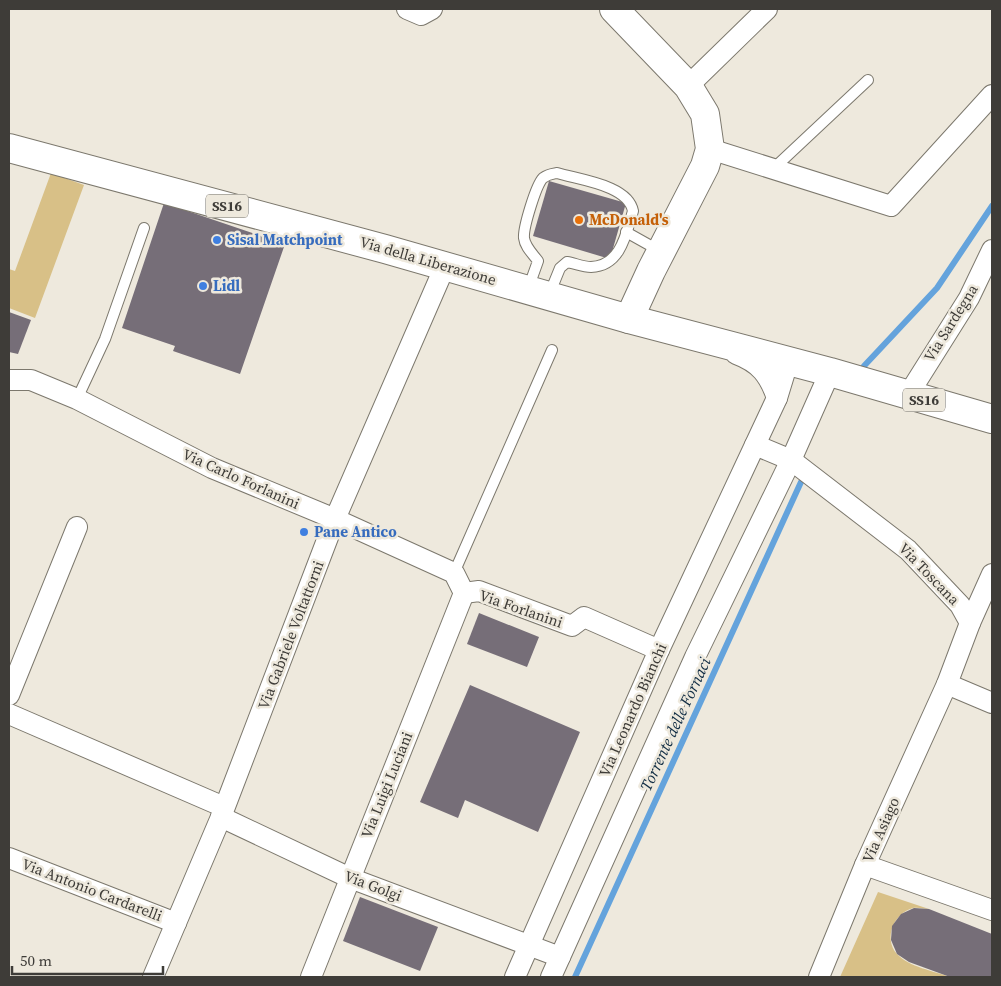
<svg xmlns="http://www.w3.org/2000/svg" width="1001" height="986" font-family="'Source Serif 4',serif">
<rect width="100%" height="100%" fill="#eee9dd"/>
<g fill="#d8c087">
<polygon points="51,173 84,185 35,318 9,308 9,269 15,271"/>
<path d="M878,892l51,17c-5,0 -11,-2 -16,-1 -19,5 -30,30 -16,46 12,13 37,17 53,23h-110z"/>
</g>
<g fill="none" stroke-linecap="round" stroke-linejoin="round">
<g stroke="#64a3dc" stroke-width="6">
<polyline points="864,366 937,288 992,206"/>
<polyline points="575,977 801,482"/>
</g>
</g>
<g fill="#766e78">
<polygon points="549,181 626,203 610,259 533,236"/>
<polygon points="164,203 285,244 240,374 173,351 175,346 122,328"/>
<polygon points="9,312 31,320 18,354 9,352"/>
<polygon points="479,613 539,637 527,667 467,644"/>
<polygon points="470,685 580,732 538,832 465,800 458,818 420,802"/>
<polygon points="360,897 438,927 420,971 343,941"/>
<polygon points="914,908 929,909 992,934 992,977 950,977 909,962 897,954 891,940 892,926 901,914"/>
</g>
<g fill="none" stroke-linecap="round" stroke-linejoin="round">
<defs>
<g id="lane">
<polyline points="772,170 868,80"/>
<polyline points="626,232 660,251"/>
<path d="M528,289l10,-28c-5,-7 -13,-14 -14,-23 -1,-10 12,-53 19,-60 5,-4 8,-4 14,-5 23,7 71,12 76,38 -7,23 -12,55 -42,56 -8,0 -17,-4 -24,-5l-7,6 -11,27"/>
<polyline points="77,399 105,339 144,228"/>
<polyline points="454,573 552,350"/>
</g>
<g id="street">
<polyline points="407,9 421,15 432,9"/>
<polyline points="688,86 767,9"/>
<polyline points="710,149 891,206 992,95"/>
<path d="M736,354c24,9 33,21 41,44"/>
<polyline points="9,380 31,380 77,399 212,468 335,519 454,573 464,593"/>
<polyline points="908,395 969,298 992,250"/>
<polyline points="755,445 791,460 908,550 960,605 970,623 947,684 865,865 819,977"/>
<polyline points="464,593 479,591 572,626 584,617 659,650"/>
<polyline points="970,623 992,574"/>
<polyline points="947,684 992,703"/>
<polyline points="9,695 77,527"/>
<polyline points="9,714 224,807"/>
<polyline points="221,817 350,878 560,957"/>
<polyline points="9,858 176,923"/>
<polyline points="865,865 992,910"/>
<polyline points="153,977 221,817 335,519 445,266"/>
<polyline points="311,977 464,593"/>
<polyline points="515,977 659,650 777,398 788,362"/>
<polyline points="551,977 695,657 791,460 830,372"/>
</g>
<polyline id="secondary" points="614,9 688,86 705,114 710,149 705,166 651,271 629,319"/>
<polyline id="primary" points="9,148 385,249 629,319 830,372 992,419"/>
</defs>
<use href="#lane" stroke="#7c786d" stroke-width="12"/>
<use href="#street" stroke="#7c786d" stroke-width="22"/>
<use href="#secondary" stroke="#7c786d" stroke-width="30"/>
<use href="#primary" stroke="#7c786d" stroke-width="30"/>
<use href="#lane" stroke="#fff" stroke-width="10"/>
<use href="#street" stroke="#fff" stroke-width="20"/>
<use href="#secondary" stroke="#fff" stroke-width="28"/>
<use href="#primary" stroke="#fff" stroke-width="28"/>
</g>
<circle fill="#e8710a" stroke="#eee9dd" stroke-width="2" cx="579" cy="220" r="5"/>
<g fill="#3f7fe0" stroke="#eee9dd" stroke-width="2">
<circle cx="217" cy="240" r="5"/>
<circle cx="203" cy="286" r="5"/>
<circle cx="304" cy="532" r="5"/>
</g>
<g text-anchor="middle" stroke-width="5" stroke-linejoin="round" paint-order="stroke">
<g fill="#eee9dd" stroke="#73706a" stroke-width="1">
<rect x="206" y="194.5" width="42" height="23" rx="4"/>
<rect x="903" y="388.5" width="42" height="23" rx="4"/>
</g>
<g font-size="14" font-weight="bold" fill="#3e3c38">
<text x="227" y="211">SS16</text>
<text x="924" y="405">SS16</text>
</g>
<g font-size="15" font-weight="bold" fill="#c56008" stroke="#eee9dd" text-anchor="start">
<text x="589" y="225">McDonald's</text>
</g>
<g font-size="15" font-weight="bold" fill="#366cbe" stroke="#eee9dd" text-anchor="start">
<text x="227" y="245">Sisal Matchpoint</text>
<text x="213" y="291">Lidl</text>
<text x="314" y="537">Pane Antico</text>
</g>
<g font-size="15" fill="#3e3c38" stroke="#eee9dd">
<text transform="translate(428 261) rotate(16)" y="5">Via della Liberazione</text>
<text transform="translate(951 323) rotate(-58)" y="5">Via Sardegna</text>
<text transform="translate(241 479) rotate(24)" y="5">Via Carlo Forlanini</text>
<text transform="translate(929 574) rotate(46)" y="5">Via Toscana</text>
<text transform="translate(521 609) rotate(19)" y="5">Via Forlanini</text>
<text transform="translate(291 635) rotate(-69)" y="5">Via Gabriele Voltattorni</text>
<text transform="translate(633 710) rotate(-66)" y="5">Via Leonardo Bianchi</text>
<text transform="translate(387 785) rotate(-68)" y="5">Via Luigi Luciani</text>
<text transform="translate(881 830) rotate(-66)" y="5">Via Asiago</text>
<text transform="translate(373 886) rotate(21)" y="5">Via Golgi</text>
<text transform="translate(92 890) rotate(21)" y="5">Via Antonio Cardarelli</text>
</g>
<g font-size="16" font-style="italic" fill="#112d44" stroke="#eee9dd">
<text transform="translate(675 724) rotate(-65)" y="6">Torrente delle Fornaci</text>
</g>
</g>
<rect width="1001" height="986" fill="none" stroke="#3e3c38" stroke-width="20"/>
<path d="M12 966v8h151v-8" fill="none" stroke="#3e3c38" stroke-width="2.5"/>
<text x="20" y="966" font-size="15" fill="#3e3c38" stroke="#eee9dd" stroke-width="4" paint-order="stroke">50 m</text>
</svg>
